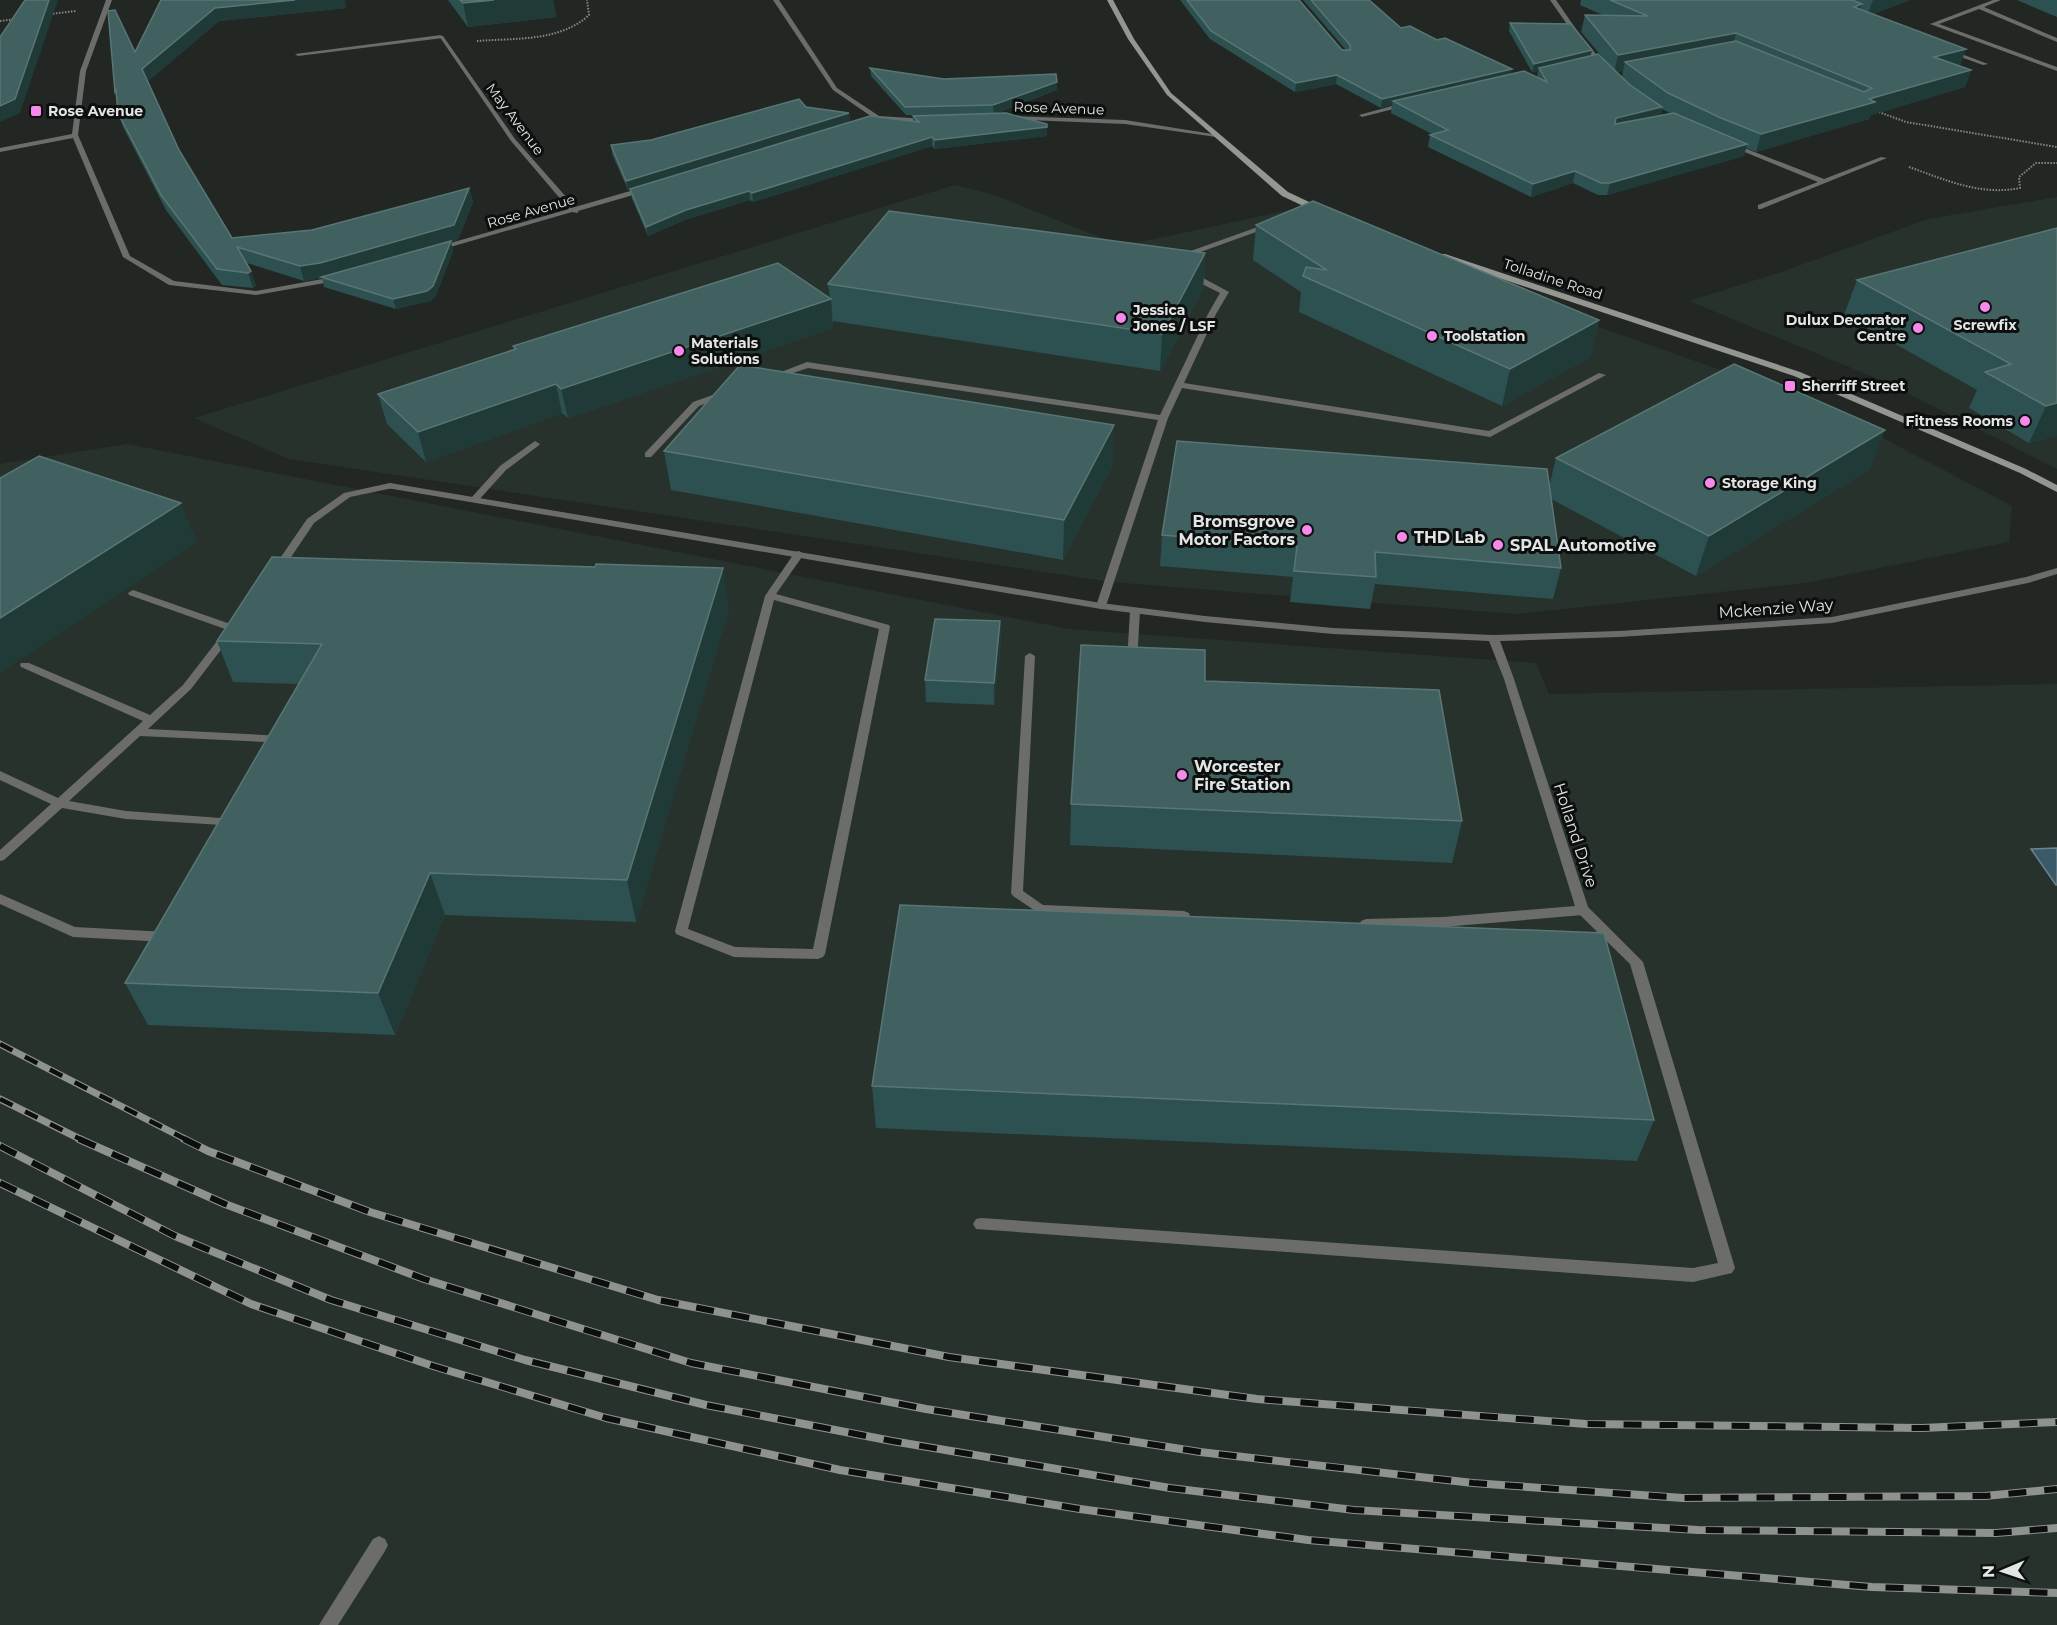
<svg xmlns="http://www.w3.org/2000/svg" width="2057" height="1625" font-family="Montserrat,sans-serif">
<rect width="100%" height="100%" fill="#222724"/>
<g fill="#27322c">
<polygon points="955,185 995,195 1122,246 1289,210 1338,235 1820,405 2012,506 2009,542 1805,583 1517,614 1111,582 289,459 194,418"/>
<polygon points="2057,197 2057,469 1883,381 1689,301 1781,272 1928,219"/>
<polygon points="127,444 1069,629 1536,663 1549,694 2057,684 2057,1625 0,1625 0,464"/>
</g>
<polygon fill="#3b5a69" stroke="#6d848e" stroke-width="1.5" points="2057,848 2057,885 2056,885 2031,849"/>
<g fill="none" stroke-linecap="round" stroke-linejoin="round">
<g stroke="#858987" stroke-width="2" stroke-dasharray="1.5 1.5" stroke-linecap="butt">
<polyline points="50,14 76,11"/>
<polyline points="0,21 16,19"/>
<path d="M477,41c37,-3 83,1 112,-26l-2,-15"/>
<polyline points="1876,111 1906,122 2057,147"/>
<path d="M1909,167c37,13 71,29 111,21l-1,-11 17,-14h21"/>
</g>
<g fill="#6c6d6b" fill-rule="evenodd">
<polygon points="1993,0 2001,0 1984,7 2057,38 2057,42 1979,9 1939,24 2057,67 2057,71 1930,24"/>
<polygon points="441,35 443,38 298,56 295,54"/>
<polygon points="1947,50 1951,50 1988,64 1983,65 1947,52"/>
<polygon points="1407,102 1409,103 1409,105 1362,117 1359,115"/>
<polygon points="1266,224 1273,226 1181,259 1174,257"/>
<polygon points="1186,272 1192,272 1229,292 1216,314 1184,383 1489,431 1599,373 1606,375 1490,437 1182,388 1168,418 1106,606 1101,609 1096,606 1158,420 808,368 772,380 768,377 807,362 1160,415 1208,314 1220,293 1186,276"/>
<polygon points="724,391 727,392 727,396 699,406 651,457 645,457 645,453 693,402"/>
<polygon points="535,441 540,444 538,446 506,470 477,502 471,502 471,498 500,466"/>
<polygon points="390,483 393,484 393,488 350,497 314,523 281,572 273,572 272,570 307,519 344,493"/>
<path d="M799,551l5,3 -28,40 113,31 1,2 -65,327 -2,3 -5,2 -84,-2 -58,-23 -1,-3 90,-335 30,-44zM774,600l105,29 -66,320 -78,-2 -47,-18z"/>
<polygon points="133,590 236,626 237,628 232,631 228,630 129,595 128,593"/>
<polygon points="1135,608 1140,611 1137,663 1132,666 1127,663 1130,611"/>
<polygon points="228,631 233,634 191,689 148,729 283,736 287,737 289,740 287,743 140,736 69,801 126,811 234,819 238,820 240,823 238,826 126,819 62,808 4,860 0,861 0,850 51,804 0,780 0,771 58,798 143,721 21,667 20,665 21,663 29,663 150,715 183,685 224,632"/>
<polygon points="1030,653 1035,656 1023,891 1043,905 1184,911 1189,913 1190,916 1189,919 1184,921 1040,914 1013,896 1011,893 1025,656"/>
<polygon points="0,894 75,927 166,932 171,934 172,937 171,940 166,942 73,937 0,904"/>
<polygon points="1583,905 1588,907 1643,962 1735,1268 1732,1273 1693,1282 976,1229 973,1224 976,1219 981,1218 1693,1268 1718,1263 1630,964 1578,913 1577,910 1578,907"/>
<polygon points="1443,917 1448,919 1449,922 1448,925 1443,927 1366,929 1361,927 1360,924 1361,921 1366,919"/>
<polygon points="379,1536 385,1539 388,1545 385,1551 338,1625 319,1625 373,1539"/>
</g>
<g fill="#6c6d6b" fill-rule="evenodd">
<polygon points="106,0 112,0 86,71 78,135 130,256 174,281 256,291 339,276 343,278 342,280 256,295 169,285 123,257 73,138 0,152 0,148 72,134 80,71"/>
<polygon points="773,0 779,0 837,88 879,116 927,119 929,120 929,122 875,119 833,90"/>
<polygon points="1550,0 1556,0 1580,35 1606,66 1606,68 1602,68 1576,37"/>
<polygon points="439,36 443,36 515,139 575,207 644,187 647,187 647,191 578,211 578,213 572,212 433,252 433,248 569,209 511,141"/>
<polygon points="1005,116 1125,120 1219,135 1216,137 1125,124 1003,119 1002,118"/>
<polygon points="1730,144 1734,144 1824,179 1881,157 1887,158 1761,209 1758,209 1758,205 1818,182 1730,146"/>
<polygon points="390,483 1101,603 1205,616 1333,628 1493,635 1619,631 1832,617 2026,577 2057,568 2057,574 2028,583 1832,623 1619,637 1500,641 1514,679 1589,910 1588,913 1583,915 1443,927 1438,925 1437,922 1438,919 1443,917 1575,906 1504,679 1489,641 1333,634 1205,622 1101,609 387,488 387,484"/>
</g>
<g fill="#959692" fill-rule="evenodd">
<polygon points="1107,0 1113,0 1134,39 1171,93 1288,192 1322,208 1322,212 1316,212 1282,196 1167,95 1128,39"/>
<polygon points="1439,254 1445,254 1800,372 2026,469 2057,485 2057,492 2020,473 1794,376 1439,258"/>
</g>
<defs>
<g id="rail-far1">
<polyline points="0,1044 187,1140"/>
<polyline points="0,1099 82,1140"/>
</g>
<g id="rail">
<polyline points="79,1139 225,1204 424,1279 691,1363 926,1409 1200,1452 1473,1483 1683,1498 1985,1496 2057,1489"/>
<polyline points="184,1139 208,1151 370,1212 658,1300 949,1357 1257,1399 1586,1424 1922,1428 2057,1422"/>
<polyline points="0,1146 175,1236 331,1300 525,1360 706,1405 892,1441 1170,1488 1354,1510 1698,1530 1996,1533 2057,1528"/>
<polyline points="0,1183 251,1304 433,1366 606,1418 840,1470 1080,1509 1308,1540 1872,1587 2057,1593"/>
</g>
</defs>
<use href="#rail-far1" stroke="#8e9390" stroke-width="7"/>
<use href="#rail" stroke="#8e9390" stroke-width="8"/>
<use href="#rail-far1" stroke="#0d0f0e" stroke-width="4.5" stroke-dasharray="14" stroke-linecap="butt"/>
<use href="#rail" stroke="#0d0f0e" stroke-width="6" stroke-dasharray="18" stroke-linecap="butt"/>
</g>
<g fill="#2d5150" fill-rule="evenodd">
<polygon points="161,0 346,8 219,21 148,81 179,150 232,238 312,230 469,188 473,202 458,240 451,242 453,251 436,295 430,301 396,309 324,287 322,278 304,281 247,263 256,286 253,288 222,285 166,210 123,127 118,113 135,52"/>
<polygon points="448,0 553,0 556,17 468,27"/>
<path d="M1180,0h119l43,50h4l-43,-50h66l32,28 36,12 74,34 26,3 1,-6 -6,1 -23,-41 1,-8 81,33 12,2 -22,-26 4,-17 20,1 -25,-11 1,-5h329l-37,14 87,52 11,4 -6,17 -94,28 -2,4 -113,33 -10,-4 -2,8 -137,39h-9l-25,-12 -42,14 -103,-50 2,-12 2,-1 -41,-21 1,-8 -11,3 -45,-24 -41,8 -85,-53zM1623,71l-1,6 -5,-5zM1662,109l8,4 -10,2z"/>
<polygon points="2017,0 2057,0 2057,17"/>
<polygon points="870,68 944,79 1057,82 1057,90 995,114 1047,124 1047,136 935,149 932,146 753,202 750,200 687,219 648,236 632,199 630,189 913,121 913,116 945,115 906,115 871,76"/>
<polygon points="806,107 849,113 850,122 628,190 612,154 611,145 651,140"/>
<polygon points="1256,225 1599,320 1590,357 1502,406 1299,312 1301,292 1253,260"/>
<polygon points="2057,228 2057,435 2029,443 1969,408 1977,390 1844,315 1857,280"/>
<polygon points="1205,253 1203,289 1160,371 833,321 833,328 568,418 562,413 426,462 387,424 378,394 514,349 513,346 830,298 828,284"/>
<polygon points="664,451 1113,464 1063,560 671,490"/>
<polygon points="1556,458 1870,469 1696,576 1551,499 1561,568 1553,599 1375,584 1370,609 1290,602 1293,577 1160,566 1162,535 1549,487"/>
<polygon points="729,608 636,922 445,915 395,1035 148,1025 125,983 298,684 233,682 217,641"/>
<polygon points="1000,621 1001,643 994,705 926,702 925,680"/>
<polygon points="1205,681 1462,821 1452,863 1070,845 1071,804"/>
<polygon points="872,1086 1654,1120 1637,1161 876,1128"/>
</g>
<g fill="#203a38">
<polygon points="49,0 58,0 20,113 0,122 0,106"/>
<polygon points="295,0 345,0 346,8 219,21 147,82 142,69 215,8"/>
<polygon points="494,0 553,0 556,17 468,27 463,3"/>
<polygon points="1873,0 1910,0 1867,16"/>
<polygon points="1862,4 1857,20 1854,7"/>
<polygon points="1736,33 1732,50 1625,62 1623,71 1614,73 1618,55"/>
<polygon points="1966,49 1960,66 1934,57"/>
<polygon points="1592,50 1590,59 1539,68 1538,71 1532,72 1534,64"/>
<polygon points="1512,69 1510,77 1393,101 1392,105 1381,108 1382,99"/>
<polygon points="1971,70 1965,87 1871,115 1869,119 1756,152 1761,134 1869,99"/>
<polygon points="1337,75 1336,84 1295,92 1296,83"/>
<polygon points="1057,82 1057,90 994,114 993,105"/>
<polygon points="1662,107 1659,118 1613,130 1616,118"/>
<polygon points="849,113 850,122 628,190 626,181"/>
<polygon points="1047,127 1047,136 935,149 935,140"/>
<polygon points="932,137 932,146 753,202 752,193"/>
<polygon points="1747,144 1744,156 1607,195 1610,183"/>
<polygon points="1575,171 1573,183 1531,197 1533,184"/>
<polygon points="469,188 473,202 458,240 451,242 453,251 436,295 430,301 396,309 393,299 321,277 322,278 304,281 300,266"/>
<polygon points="749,191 750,200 687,219 648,236 646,227 686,210"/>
<polygon points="1205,253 1203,289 1160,371 1162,334"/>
<polygon points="251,271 256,286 253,288 248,273"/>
<polygon points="831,299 833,328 568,418 561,389"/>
<polygon points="1599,320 1590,357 1502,406 1510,369"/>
<polygon points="556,384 562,413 426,462 418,432"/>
<polygon points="2057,403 2057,435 2029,443 2046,406"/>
<polygon points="1114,425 1113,464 1063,560 1064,520"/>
<polygon points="1885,430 1870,469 1696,576 1709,536"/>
<polygon points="181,503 197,542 0,673 0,618"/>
<polygon points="723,568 729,608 636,922 627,880"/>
<polygon points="1000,621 1001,643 994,705 994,683"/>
<polygon points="430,873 445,915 395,1035 378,993"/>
</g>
<g fill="#406160" stroke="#597674" stroke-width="1.5">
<polygon points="25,0 49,0 15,99 0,106 0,37"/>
<polygon points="161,0 295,0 215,8 142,69 179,150 232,238 312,230 469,188 454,225 320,263 300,266 237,247 251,271 248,273 217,269 161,195 118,113 116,90 115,92 108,11 115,10 135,52"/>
<polygon points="460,0 494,0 463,3"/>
<polygon points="1187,0 1299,0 1342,50 1350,50 1350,45 1311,0 1369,0 1401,28 1410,26 1437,40 1445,38 1512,69 1382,99 1337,75 1296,83 1211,31"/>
<polygon points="1610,0 1852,0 1862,4 1854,7 1966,49 1934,57 1971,70 1869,99 1875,102 1761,134 1721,118 1668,93 1625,62 1736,41 1864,92 1872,88 1736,33 1618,55 1585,15 1648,16"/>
<polygon points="1510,23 1571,24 1592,50 1534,64"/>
<polygon points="1598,54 1630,85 1662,107 1616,118 1615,124 1674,113 1747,144 1610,183 1601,183 1575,171 1533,184 1430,135 1448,130 1393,101 1524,71 1547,82 1539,68"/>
<polygon points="870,68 944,79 1056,74 1057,82 993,105 905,107"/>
<polygon points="799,99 806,107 849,113 626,181 611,145 651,140"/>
<polygon points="1006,113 1047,124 1047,127 935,140 932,137 752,193 749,191 686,210 646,227 630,189 870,116 919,122 913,116"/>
<polygon points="1313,201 1599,320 1510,369 1303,276 1306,267 1327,270 1256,225"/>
<polygon points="889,211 1205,253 1162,334 828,284"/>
<polygon points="2057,228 2057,403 2046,406 1985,372 2011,364 1857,280"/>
<polygon points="451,241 433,286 427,291 393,299 321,277"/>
<polygon points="778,263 831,299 561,389 556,384 418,432 378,394 516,349 513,346"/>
<polygon points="1734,364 1885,430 1709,536 1556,458"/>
<polygon points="740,365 1114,425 1064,520 664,451"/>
<polygon points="1177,441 1547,469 1561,568 1375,552 1376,577 1294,571 1297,546 1162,535"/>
<polygon points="39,456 181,503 0,618 0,478"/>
<polygon points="272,557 595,567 596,564 723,568 627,880 430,873 378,993 125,983 322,644 217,641"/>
<polygon points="935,619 1000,621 994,683 925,680"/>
<polygon points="1081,645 1205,650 1205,681 1439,690 1462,821 1071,804"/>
<polygon points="900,905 1604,933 1654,1120 872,1086"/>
</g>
<g fill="#f788ec" stroke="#0d0f0e" stroke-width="2">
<rect x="30" y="105" width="12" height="12" rx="3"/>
<circle cx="1985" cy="307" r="6"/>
<circle cx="1121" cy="318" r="6"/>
<circle cx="1918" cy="328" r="6"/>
<circle cx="1432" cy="336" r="6"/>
<circle cx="679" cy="351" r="6"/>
<rect x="1784" y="380" width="12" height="12" rx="3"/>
<circle cx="2025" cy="421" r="6"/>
<circle cx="1710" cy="483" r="6"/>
<circle cx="1307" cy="530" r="6"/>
<circle cx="1402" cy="537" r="6"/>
<circle cx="1498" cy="545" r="6"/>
<circle cx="1182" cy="775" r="6"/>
</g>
<g text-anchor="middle" stroke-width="6" stroke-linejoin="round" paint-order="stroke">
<g font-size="14" fill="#e1e5e3" stroke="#0d0f0e">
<text transform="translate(1059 108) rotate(2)" y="5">Rose Avenue</text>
<text transform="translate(515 119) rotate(53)" y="5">May Avenue</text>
<text transform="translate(531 211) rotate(-16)" y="5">Rose Avenue</text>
<text transform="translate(1553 279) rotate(18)" y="5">Tolladine Road</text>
</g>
<g font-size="14" font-weight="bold" fill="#e1e5e3" stroke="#0d0f0e" text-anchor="start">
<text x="48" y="116">Rose Avenue</text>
<text x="1133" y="315">Jessica<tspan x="1133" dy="16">Jones / LSF</tspan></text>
<text x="1906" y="325" text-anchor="end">Dulux Decorator<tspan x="1906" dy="16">Centre</tspan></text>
<text x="1985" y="330" text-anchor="middle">Screwfix</text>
<text x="1444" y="341">Toolstation</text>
<text x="691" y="348">Materials<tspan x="691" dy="16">Solutions</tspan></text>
<text x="1802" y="391">Sherriff Street</text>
<text x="2013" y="426" text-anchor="end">Fitness Rooms</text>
<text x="1722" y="488">Storage King</text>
</g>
<g font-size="16" font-weight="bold" fill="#e1e5e3" stroke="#0d0f0e" text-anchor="start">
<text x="1295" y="527" text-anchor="end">Bromsgrove<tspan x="1295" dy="18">Motor Factors</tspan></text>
<text x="1414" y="543">THD Lab</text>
<text x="1510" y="551">SPAL Automotive</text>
<text x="1194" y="772">Worcester<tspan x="1194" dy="18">Fire Station</tspan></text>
</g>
<g font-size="16" fill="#e1e5e3" stroke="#0d0f0e">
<text transform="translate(1776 608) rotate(-4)" y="6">Mckenzie Way</text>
<text transform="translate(1576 835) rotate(72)" y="6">Holland Drive</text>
</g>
</g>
<g transform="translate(2003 1571) rotate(268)" stroke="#0d0f0e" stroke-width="4.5" paint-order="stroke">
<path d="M0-4.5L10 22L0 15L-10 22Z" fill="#e1e5e3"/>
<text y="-9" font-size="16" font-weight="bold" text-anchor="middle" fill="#e1e5e3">N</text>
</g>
</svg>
